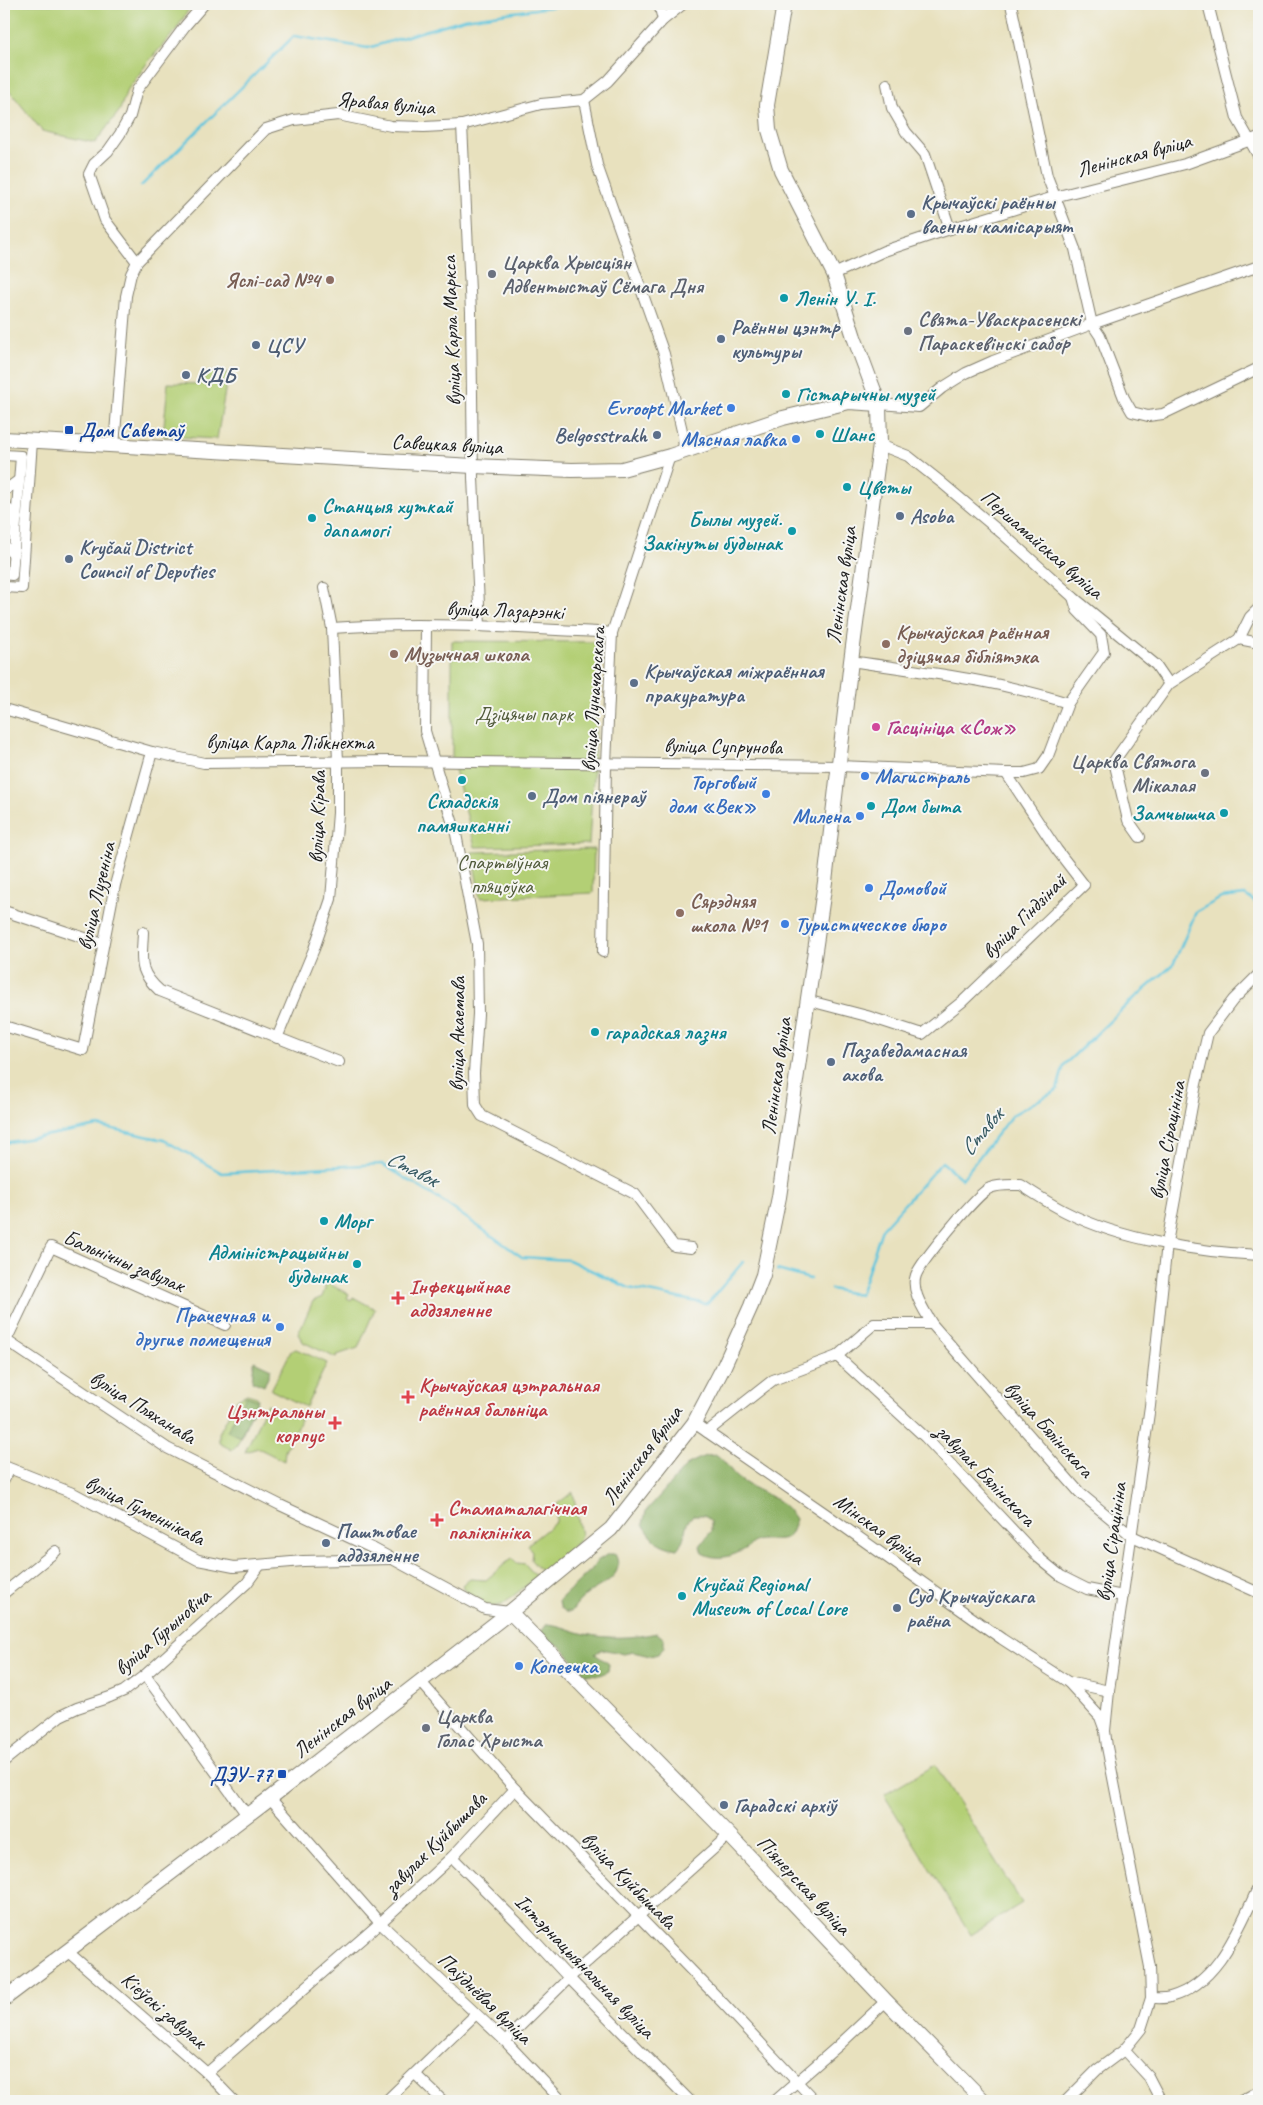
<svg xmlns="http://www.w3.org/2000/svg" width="1263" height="2105" font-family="Caveat,sans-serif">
<rect width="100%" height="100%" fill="#f6f6f2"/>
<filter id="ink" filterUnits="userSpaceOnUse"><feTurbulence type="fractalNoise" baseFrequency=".02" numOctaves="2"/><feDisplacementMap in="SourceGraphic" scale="10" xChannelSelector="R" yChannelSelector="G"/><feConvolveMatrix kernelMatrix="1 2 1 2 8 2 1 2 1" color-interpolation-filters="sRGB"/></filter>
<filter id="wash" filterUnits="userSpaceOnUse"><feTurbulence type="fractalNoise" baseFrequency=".0096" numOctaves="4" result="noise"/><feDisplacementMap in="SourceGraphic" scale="20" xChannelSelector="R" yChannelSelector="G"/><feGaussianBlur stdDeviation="1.12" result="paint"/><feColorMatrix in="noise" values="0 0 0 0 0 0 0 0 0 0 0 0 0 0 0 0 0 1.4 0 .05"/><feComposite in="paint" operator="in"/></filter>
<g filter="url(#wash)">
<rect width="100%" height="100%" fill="#e8e1be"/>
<g fill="#b3cf75" stroke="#687648">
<polygon points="4,4 192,4 176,30 148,62 126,92 120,110 95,143 42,131 4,84"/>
<polygon points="206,372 228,373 217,439 163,436 168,383 202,384"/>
<polygon points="452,641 601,642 589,844 475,847 452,758"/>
<polygon points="594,849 593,893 480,898 472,852"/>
<polygon points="325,1282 349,1294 347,1298 351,1300 353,1297 375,1309 358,1348 337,1355 336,1358 303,1342 298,1334 313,1301 322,1297 325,1289"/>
<polygon points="296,1349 327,1363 306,1407 271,1390 291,1351"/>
<polygon points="247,1394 257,1397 258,1399 237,1445 232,1450 219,1443 219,1433 237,1399"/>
<polygon points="267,1404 301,1418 285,1451 284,1461 258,1448 245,1452"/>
<polygon points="573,1492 581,1535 579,1541 543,1573 531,1560 532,1551 527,1545 556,1522 557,1504"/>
<polygon points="512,1558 517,1563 525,1564 537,1577 502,1605 489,1607 467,1594 463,1585 470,1579 486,1580"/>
<polygon points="935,1765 1022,1903 971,1935 884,1795"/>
</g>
<g fill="#8eb266" stroke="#556741">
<polygon points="254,1361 271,1369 264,1386 252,1381"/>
<polygon points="246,1396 258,1400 240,1437 227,1431"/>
<path d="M717,1455c9,7 13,16 21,23 22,17 40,15 57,41 -5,32 -21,17 -39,22 -3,1 -6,5 -9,7 -15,9 -30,13 -45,5l-2,-7 11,-15v-10l-7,-6h-11c-12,12 -4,20 -16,34 -19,-3 -24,-9 -34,-25l3,-13 42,-47 17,-8z"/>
<path d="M608,1554h7c11,21 -11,29 -25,38 -8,6 -14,12 -19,20h-5l-6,-5 -1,-7 33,-31 5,-8z"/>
<path d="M547,1624c14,1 24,7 38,10 23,5 49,4 72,-1l7,6v9l-6,6 -8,2 -17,-4 -9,2 -22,-5 -7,5 14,10 -1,7 -8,4 -15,-1 -23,-27 -15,-8 -6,-7z"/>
</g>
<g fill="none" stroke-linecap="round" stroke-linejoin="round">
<g stroke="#5fc5dd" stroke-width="2.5">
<polyline points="141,186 294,36 368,48 464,19 572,4"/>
<polyline points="4,1143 99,1126 164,1140 222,1173 382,1164 442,1201 522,1257 569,1260 629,1288 707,1304 743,1262"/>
<polyline points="777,1270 810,1279"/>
<polyline points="831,1289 860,1295 882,1229 942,1162 962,1179 1012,1115 1057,1090 1064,1065 1131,1001 1173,965 1196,912 1221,898 1245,895 1259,905"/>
</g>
</g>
</g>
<g filter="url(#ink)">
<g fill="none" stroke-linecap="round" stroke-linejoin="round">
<defs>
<g id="street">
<polyline points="659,4 663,20"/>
<polyline points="1011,4 1047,176 1075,249 1092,324 1100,336 1124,398 1132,412 1148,416 1163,414 1259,368"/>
<polyline points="1208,4 1237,118 1259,157"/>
<polyline points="887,84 892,108 906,132 925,154 950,229"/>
<polyline points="584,100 597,165 664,354 683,435 684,451"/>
<polyline points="462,125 471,312 473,478 480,626"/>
<polyline points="137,262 105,220 89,174 94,164 108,151 120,134 130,116 137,90 185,26 204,4"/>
<polyline points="834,274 884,251 950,229 1054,197 1185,164 1259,137"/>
<polyline points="879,404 919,407 942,388 966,373 993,361 1092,324 1259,266"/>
<polyline points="880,445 908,456 942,483 1005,536 1073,597 1156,665 1169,684"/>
<polyline points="114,446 126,296 131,274 137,262 266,129 294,120 338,115 391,126 424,127 462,125 541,104 584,100 608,81 663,20 683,4"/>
<polyline points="4,455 21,456 12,575 4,574"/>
<polyline points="4,491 19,480"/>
<polyline points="4,505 17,518 4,527"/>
<polyline points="4,546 14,555"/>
<polyline points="4,587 22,588 32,441"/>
<polyline points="426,626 425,731 456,834 477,944 478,1014 474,1073 475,1105 482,1116 635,1194 674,1246 691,1248"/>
<path d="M332,628c93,-7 187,0 280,5"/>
<polyline points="1239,639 1259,643"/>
<path d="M851,661c73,11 146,19 217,42"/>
<polyline points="4,709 152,752 204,763 389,761 839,766 1006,773"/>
<polyline points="1140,837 1128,820 1114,761 1169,684 1239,639 1250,617 1259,608"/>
<polyline points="4,911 103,944"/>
<path d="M143,932c-1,29 -6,38 17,59l179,71"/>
<polyline points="603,952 606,764 612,633 670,456"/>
<polyline points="806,1000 867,1016 922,1034 963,1001 1084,885 1057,850 1006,773 1024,773 1039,769 1048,756 1068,703 1104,652 1101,635 1077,610 1073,597"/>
<polyline points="4,1026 83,1050 115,885 152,752"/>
<polyline points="277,1038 314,949 331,899 338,813 338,761 332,628 324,588"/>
<path d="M1259,1255c-60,-3 -139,-15 -193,-43 -16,-8 -31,-18 -45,-27 -9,0 -23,-1 -31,3 -12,4 -69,74 -74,87 -6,16 9,36 16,49l148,169 52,43 127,57"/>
<polyline points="4,1339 167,1448 280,1505 374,1549 485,1609 510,1612"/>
<polyline points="4,1345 51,1247 225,1325"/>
<polyline points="837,1356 925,1437 1039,1558 1061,1576 1087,1589 1123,1596"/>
<polyline points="694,1423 826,1514 1002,1639 1068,1682 1109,1691"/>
<polyline points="707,1432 773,1380 837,1356 874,1324 932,1324"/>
<polyline points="4,1466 75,1494 198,1560 234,1567 303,1561 391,1559"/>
<polyline points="4,1480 10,1469"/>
<polyline points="4,1593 56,1551"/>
<polyline points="145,1675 247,1815"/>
<polyline points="420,1681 515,1789 722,2002 815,2101"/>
<polyline points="1068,1682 1100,1717 1104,1728"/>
<polyline points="4,1761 60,1716 77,1708 110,1697 124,1691 145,1675 247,1583 260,1565"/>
<polyline points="270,1798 380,1923 505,2041 562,2101"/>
<polyline points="452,1857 521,1926 569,1978 690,2101"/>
<polyline points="67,1951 207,2073 234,2101"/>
<path d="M1151,1998c6,0 13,1 19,-1 49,-13 69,-70 89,-111"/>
<polyline points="505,2041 569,1978 729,1835"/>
<polyline points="1124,2050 1148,2076 1161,2101"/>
<polyline points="207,2073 380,1923 452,1857 515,1789"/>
<polyline points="415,2074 443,2101"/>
<polyline points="386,2101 475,2015"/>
<polyline points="775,2101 838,2046 886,2001"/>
<polyline points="1066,2101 1097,2070 1124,2050 1141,2029 1151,1998 1150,1967 1107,1747 1105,1731 1109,1691 1150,1406 1167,1243 1196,1084 1208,1033 1233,1000 1259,974"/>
<polyline points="1241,2101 1259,2091"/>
</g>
<g id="secondary">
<polyline points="4,439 473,466 572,470 622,469 670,456 783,418 849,402 879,404"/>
<polyline points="510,1612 729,1835 886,2001 984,2101"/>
<polyline points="4,1999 270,1798 510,1612 611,1529 694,1423 724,1366 751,1306 763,1275 779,1197 825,882 851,661 880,445 879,404 854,337 834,274 781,170 769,130 767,105 784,4"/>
</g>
</defs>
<use href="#street" stroke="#827e6d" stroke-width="12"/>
<use href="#secondary" stroke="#827e6d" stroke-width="16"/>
<use href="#street" stroke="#fff" stroke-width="10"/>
<use href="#secondary" stroke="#fff" stroke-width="14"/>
</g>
</g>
<g fill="#5c6f8a" stroke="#f6f6f2" stroke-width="2">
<circle cx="911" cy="214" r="5"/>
<circle cx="721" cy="339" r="5"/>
<circle cx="256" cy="345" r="5"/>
<circle cx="186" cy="375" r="5"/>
<circle cx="657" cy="435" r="5"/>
<circle cx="900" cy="516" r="5"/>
<circle cx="69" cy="559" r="5"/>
<circle cx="634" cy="683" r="5"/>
<circle cx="532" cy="796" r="5"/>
<circle cx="831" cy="1062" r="5"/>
<circle cx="326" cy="1543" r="5"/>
<circle cx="897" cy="1608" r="5"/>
<circle cx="724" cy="1805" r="5"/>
</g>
<g fill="#6b7280" stroke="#f6f6f2" stroke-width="2">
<circle cx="492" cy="274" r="5"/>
<circle cx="908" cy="331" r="5"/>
<circle cx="1205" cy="773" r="5"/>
<circle cx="426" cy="1728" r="5"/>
</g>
<g fill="#8d6e63" stroke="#f6f6f2" stroke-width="2">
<circle cx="330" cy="280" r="5"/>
<circle cx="886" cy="644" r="5"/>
<circle cx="394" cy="654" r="5"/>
<circle cx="680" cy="913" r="5"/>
</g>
<g fill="#0f9aa8" stroke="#f6f6f2" stroke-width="2">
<circle cx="784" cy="298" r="5"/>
<circle cx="786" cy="394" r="5"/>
<circle cx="820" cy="434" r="5"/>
<circle cx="847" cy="487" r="5"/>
<circle cx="312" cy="518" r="5"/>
<circle cx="792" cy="531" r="5"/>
<circle cx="462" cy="780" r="5"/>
<circle cx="871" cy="806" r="5"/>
<circle cx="1224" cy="813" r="5"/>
<circle cx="595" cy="1032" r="5"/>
<circle cx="324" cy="1221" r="5"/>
<circle cx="357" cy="1264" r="5"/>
<circle cx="682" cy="1596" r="5"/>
</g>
<g fill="#3f7fe0" stroke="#f6f6f2" stroke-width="2">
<circle cx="731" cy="408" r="5"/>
<circle cx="796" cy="439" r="5"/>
<circle cx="865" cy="776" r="5"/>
<circle cx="766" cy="794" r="5"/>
<circle cx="860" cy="816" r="5"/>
<circle cx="869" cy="888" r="5"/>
<circle cx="785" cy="924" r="5"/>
<circle cx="280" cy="1327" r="5"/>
<circle cx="519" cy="1666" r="5"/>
</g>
<g fill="#1a4fb4" stroke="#f6f6f2" stroke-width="2">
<rect x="64" y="425" width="10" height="10" rx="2.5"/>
<rect x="277" y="1769" width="10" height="10" rx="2.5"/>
</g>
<circle fill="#d1479c" stroke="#f6f6f2" stroke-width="2" cx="876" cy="727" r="5"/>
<g fill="#e0444e" stroke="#f6f6f2" stroke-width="2">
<path d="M395.5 1290.5h5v5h5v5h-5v5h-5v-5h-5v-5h5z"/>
<path d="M405.5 1389.5h5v5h5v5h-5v5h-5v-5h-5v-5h5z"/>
<path d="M332.5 1415.5h5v5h5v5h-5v5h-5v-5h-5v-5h5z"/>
<path d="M434.5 1512.5h5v5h5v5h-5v5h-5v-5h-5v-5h5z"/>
</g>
<g text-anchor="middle" stroke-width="4" stroke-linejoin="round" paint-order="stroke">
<g font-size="21" fill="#1c1c1c" stroke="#f6f6f2">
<text transform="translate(386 103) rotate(5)" y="7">Яравая вуліца</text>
<text transform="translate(1134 155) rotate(-15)" y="7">Ленінская вуліца</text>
<text transform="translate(451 331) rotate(-92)" y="7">вуліца Карла Маркса</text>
<text transform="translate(447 444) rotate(3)" y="7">Савецкая вуліца</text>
<text transform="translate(1042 544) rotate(41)" y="7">Першамайская вуліца</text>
<text transform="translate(841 585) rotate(-82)" y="7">Ленінская вуліца</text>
<text transform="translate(505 610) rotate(2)" y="7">вуліца Лазарэнкі</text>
<text transform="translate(593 699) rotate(-86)" y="7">вуліца Луначарскага</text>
<text x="290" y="749">вуліца Карла Лібкнехта</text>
<text transform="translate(723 746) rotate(1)" y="7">вуліца Супрунова</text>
<text transform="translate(317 817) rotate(-88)" y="7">вуліца Кірава</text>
<text transform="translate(96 896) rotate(-77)" y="7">вуліца Лузеніна</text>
<text transform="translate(1024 916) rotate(-45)" y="7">вуліца Гіндзінай</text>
<text transform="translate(457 1034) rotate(-89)" y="7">вуліца Акаемава</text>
<text transform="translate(776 1076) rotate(-82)" y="7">Ленінская вуліца</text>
<text transform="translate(1167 1140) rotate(-79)" y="7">вуліца Сірацініна</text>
<text transform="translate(124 1261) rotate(23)" y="7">Бальнічны завулак</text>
<text transform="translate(143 1407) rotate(32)" y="7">вуліца Пляханава</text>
<text transform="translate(1049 1429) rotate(48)" y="7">вуліца Бялінскага</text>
<text transform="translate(642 1455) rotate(-53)" y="7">Ленінская вуліца</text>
<text transform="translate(986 1475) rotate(46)" y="7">завулак Бялінскага</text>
<text transform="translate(145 1510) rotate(27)" y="7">вуліца Гуменнікава</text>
<text transform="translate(879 1529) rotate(36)" y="7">Мінская вуліца</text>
<text transform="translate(1111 1542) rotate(-82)" y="7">вуліца Сірацініна</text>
<text transform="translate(162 1632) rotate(-41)" y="7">вуліца Гурыновіча</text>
<text transform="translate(342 1717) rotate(-38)" y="7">Ленінская вуліца</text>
<text transform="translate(435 1843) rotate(-45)" y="7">завулак Куйбышава</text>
<text transform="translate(629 1880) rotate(46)" y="7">вуліца Куйбышава</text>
<text transform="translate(804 1885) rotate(47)" y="7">Піянерская вуліца</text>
<text transform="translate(585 1966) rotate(46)" y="7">Інтэрнацыянальная вуліца</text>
<text transform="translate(485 1998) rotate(44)" y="7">Паўднёвая вуліца</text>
<text transform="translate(164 2010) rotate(41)" y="7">Кіеўскі завулак</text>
</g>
<g font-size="21" font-weight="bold" fill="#4e5e75" stroke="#f6f6f2" text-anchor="start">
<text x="921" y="209">Крычаўскі раённы<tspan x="921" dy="24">ваенны камісарыят</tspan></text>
<text x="731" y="334">Раённы цэнтр<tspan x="731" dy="24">культуры</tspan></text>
<text x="266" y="352">ЦСУ</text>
<text x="196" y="382">КДБ</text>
<text x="647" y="442" text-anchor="end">Belgosstrakh</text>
<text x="910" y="523">Asoba</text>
<text x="79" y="554">Kryčaŭ District<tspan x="79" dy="24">Council of Deputies</tspan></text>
<text x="644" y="678">Крычаўская міжраённая<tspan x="644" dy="24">пракуратура</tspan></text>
<text x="542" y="803">Дом піянераў</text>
<text x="841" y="1057">Пазаведамасная<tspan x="841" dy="24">ахова</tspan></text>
<text x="336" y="1538">Паштовае<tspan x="336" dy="24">аддзяленне</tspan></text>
<text x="907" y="1603">Суд Крычаўскага<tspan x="907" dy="24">раёна</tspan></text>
<text x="734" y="1812">Гарадскі архіў</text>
</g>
<g font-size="21" font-weight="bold" fill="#5b616d" stroke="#f6f6f2" text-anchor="start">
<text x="502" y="269">Царква Хрысціян<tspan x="502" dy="24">Адвентыстаў Сёмага Дня</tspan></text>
<text x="918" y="326">Свята-Уваскрасенскі<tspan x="918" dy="24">Параскевінскі сабор</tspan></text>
<text x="1195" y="768" text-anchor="end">Царква Святога<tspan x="1195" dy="24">Мікалая</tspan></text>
<text x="436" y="1723">Царква<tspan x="436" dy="24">Голас Хрыста</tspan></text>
</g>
<g font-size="21" font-weight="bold" fill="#785e54" stroke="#f6f6f2" text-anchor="start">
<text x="320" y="287" text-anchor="end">Яслі-сад №4</text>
<text x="896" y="639">Крычаўская раённая<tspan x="896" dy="24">дзіцячая бібліятэка</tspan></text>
<text x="404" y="661">Музычная школа</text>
<text x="690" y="908">Сярэдняя<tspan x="690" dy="24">школа №1</tspan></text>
</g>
<g font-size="21" font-weight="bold" fill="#0d838f" stroke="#f6f6f2" text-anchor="start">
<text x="794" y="305">Ленін У. І.</text>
<text x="796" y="401">Гістарычны музей</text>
<text x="830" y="441">Шанс</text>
<text x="857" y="494">Цветы</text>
<text x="322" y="513">Станцыя хуткай<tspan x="322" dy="24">дапамогі</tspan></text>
<text x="782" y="526" text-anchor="end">Былы музей.<tspan x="782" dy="24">Закінуты будынак</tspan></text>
<text x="462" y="808" text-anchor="middle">Складскія<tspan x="462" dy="24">памяшканні</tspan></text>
<text x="881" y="813">Дом быта</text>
<text x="1214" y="820" text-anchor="end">Замчышча</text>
<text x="605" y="1039">гарадская лазня</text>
<text x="334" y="1228">Морг</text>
<text x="347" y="1259" text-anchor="end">Адміністрацыйны<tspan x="347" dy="24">будынак</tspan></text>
<text x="692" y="1591">Kryčaŭ Regional<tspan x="692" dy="24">Museum of Local Lore</tspan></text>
</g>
<g font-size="21" font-weight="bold" fill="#366cbe" stroke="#f6f6f2" text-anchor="end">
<text x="721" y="415">Evroopt Market</text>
<text x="786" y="446">Мясная лавка</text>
<text x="875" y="783" text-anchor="start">Магистраль</text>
<text x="756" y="789">Торговый<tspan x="756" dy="24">дом «Век»</tspan></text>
<text x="850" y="823">Милена</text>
<text x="879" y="895" text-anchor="start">Домовой</text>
<text x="795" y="931" text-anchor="start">Туристическое бюро</text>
<text x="270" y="1322">Прачечная и<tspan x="270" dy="24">другие помещения</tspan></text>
<text x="529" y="1673" text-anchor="start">Копеечка</text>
</g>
<g font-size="21" font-weight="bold" fill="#164399" stroke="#f6f6f2" text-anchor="start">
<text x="79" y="437">Дом Саветаў</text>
<text x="272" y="1781" text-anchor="end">ДЭУ-77</text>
</g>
<g font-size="21" fill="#515b3b" stroke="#f6f6f2">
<text x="524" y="721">Дзіцячы парк</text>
<text x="502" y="869">Спартыўная<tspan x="502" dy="24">пляцоўка</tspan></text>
</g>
<g font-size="21" font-weight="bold" fill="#b23c85" stroke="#f6f6f2" text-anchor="start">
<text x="886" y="734">Гасцініца «Сож»</text>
</g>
<g font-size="21" font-weight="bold" fill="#be3a42" stroke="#f6f6f2" text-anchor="start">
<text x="409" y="1293">Інфекцыйнае<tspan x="409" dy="24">аддзяленне</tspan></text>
<text x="419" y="1392">Крычаўская цэтральная<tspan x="419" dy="24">раённая бальніца</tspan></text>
<text x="324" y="1418" text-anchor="end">Цэнтральны<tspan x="324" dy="24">корпус</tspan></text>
<text x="448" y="1515">Стаматалагічная<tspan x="448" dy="24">паліклініка</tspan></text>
</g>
<g font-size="22" font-style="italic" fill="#335760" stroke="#f6f6f2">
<text transform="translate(981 1131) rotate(-50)" y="8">Ставок</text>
<text transform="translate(413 1168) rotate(27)" y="8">Ставок</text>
</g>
</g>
<rect width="1263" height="2105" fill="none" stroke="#f6f6f2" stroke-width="20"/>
</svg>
